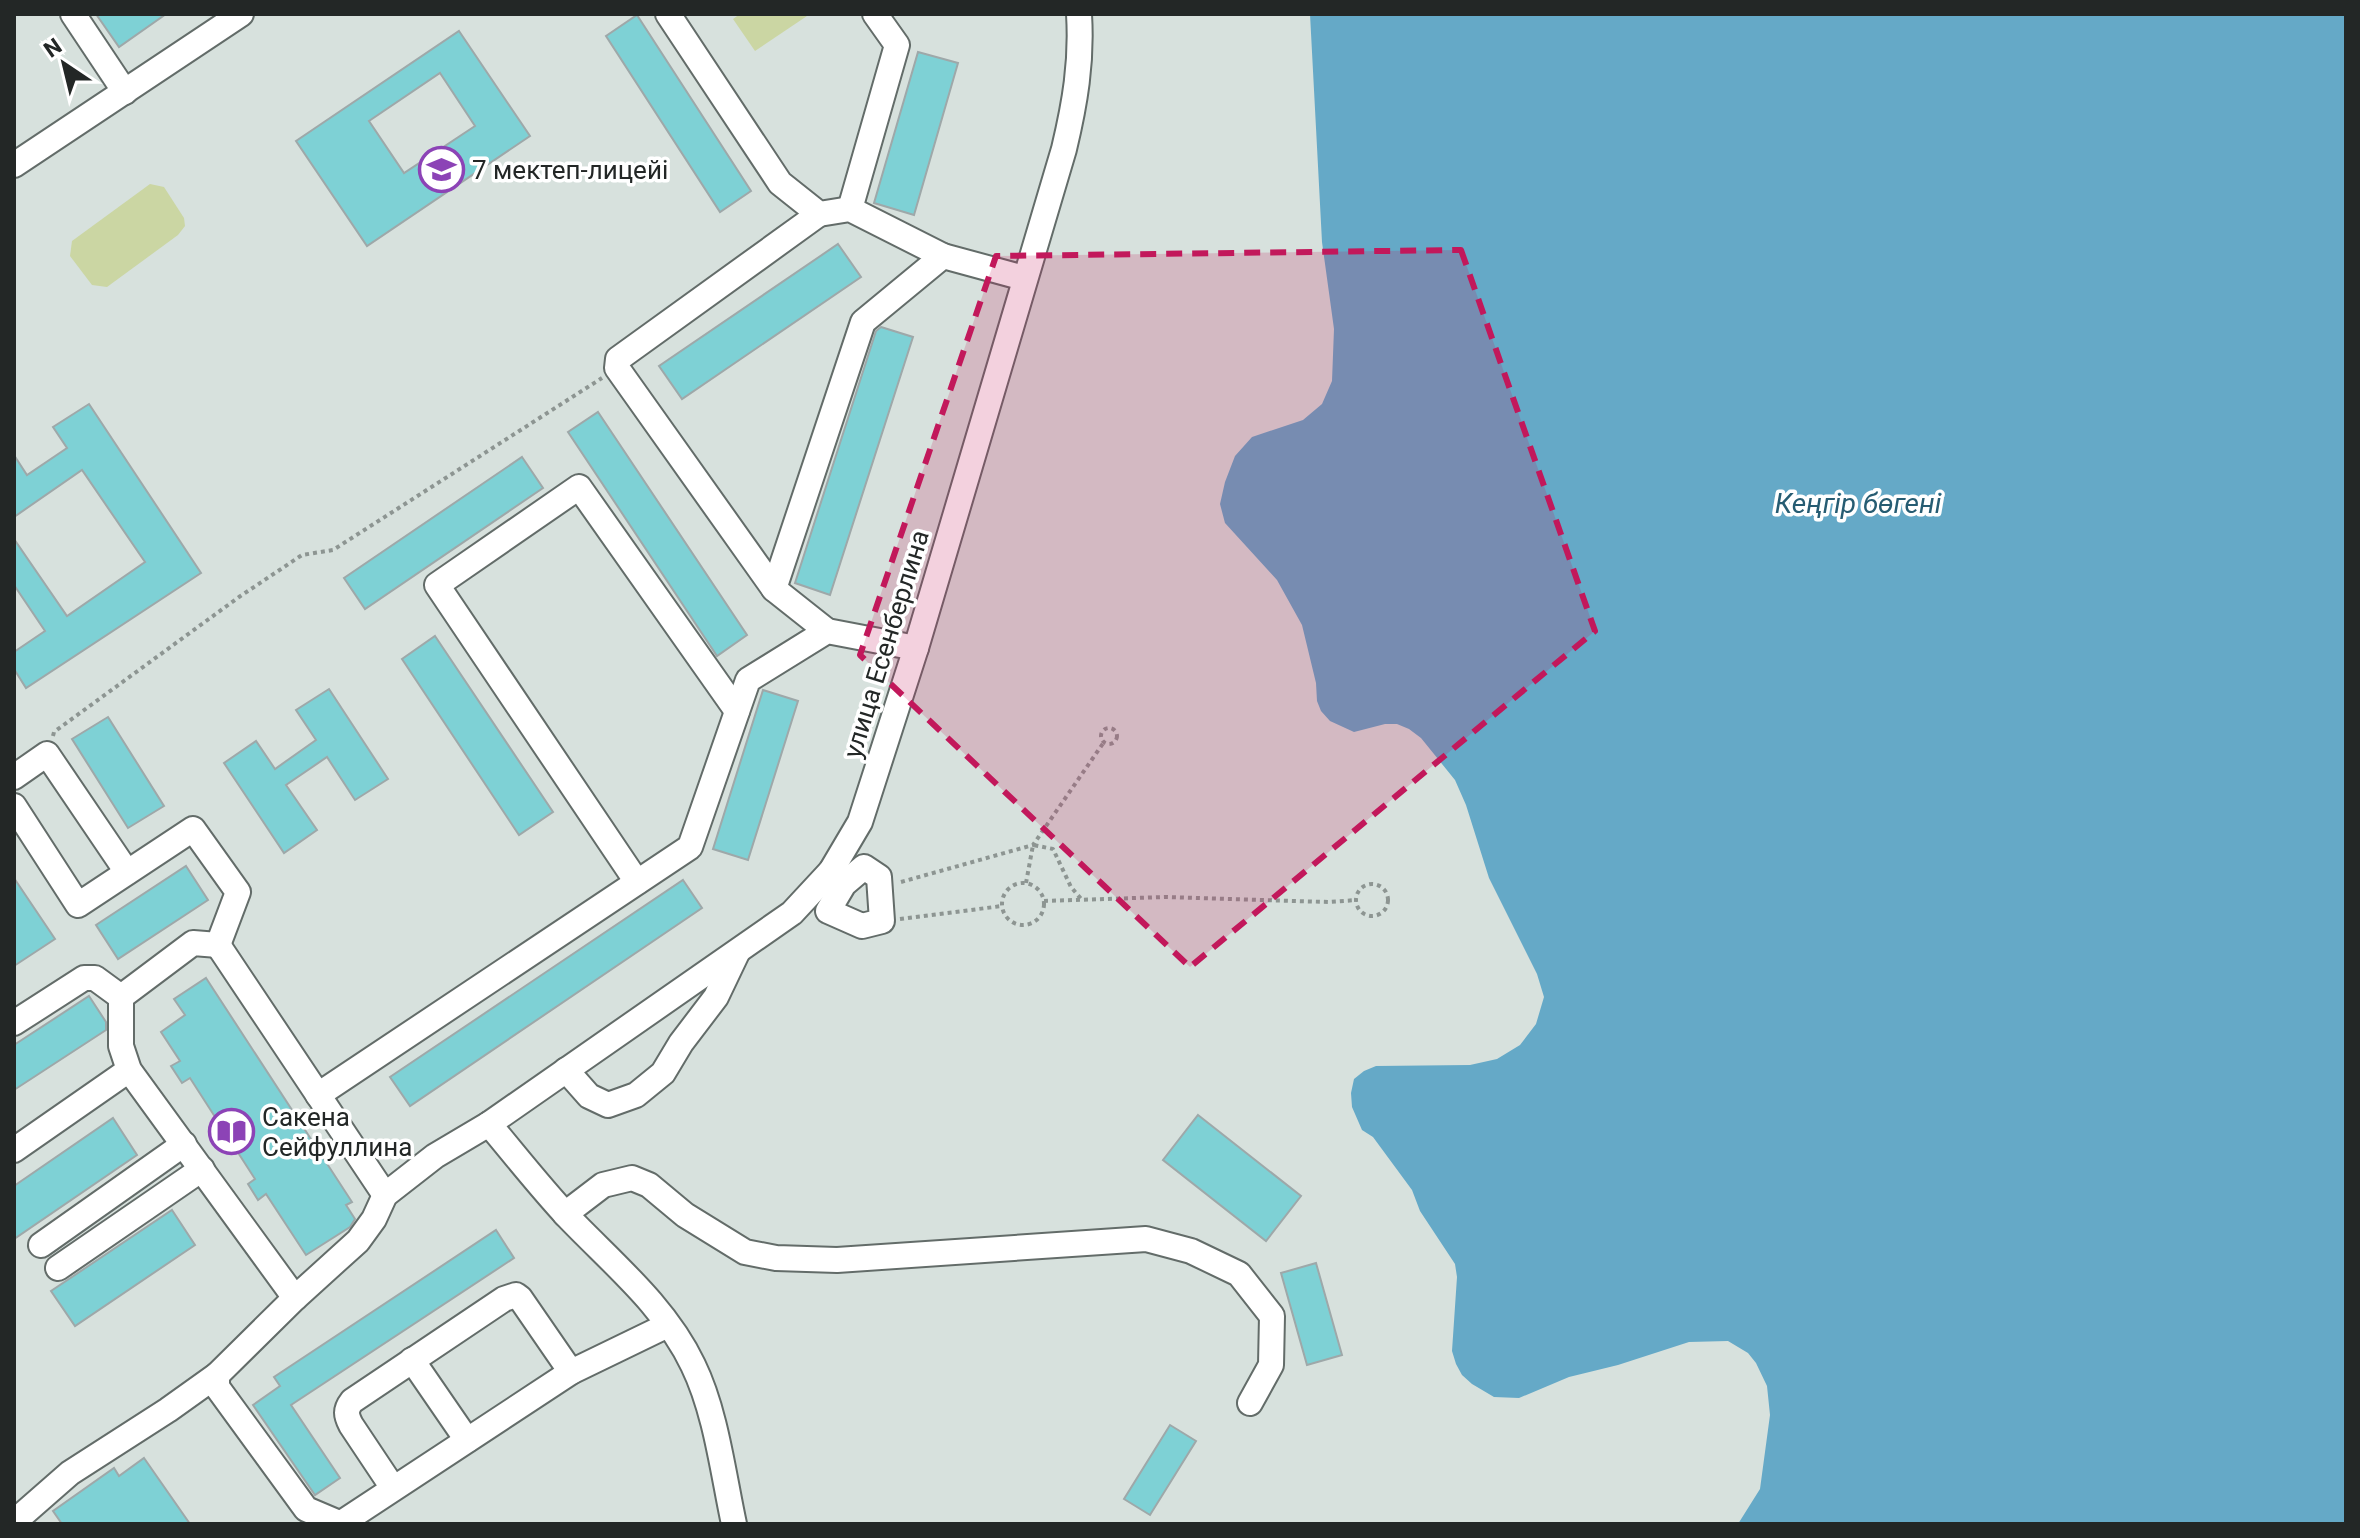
<svg xmlns="http://www.w3.org/2000/svg" width="2360" height="1538" font-family="Roboto,sans-serif">
<rect width="100%" height="100%" fill="#d7e1dd"/>
<g fill="#cbd6a3">
<polygon points="740,14 810,14 755,51 733,19"/>
<polygon points="150,184 164,187 184,218 185,226 178,235 107,287 92,285 70,256 72,241"/>
</g>
<polygon fill="#65a9c7" points="1310,14 2346,14 2346,1524 1738,1524 1760,1489 1770,1415 1767,1386 1756,1363 1748,1353 1728,1341 1689,1342 1618,1365 1569,1377 1519,1398 1494,1397 1472,1384 1462,1375 1456,1364 1452,1351 1457,1277 1455,1264 1420,1211 1412,1190 1373,1137 1362,1130 1352,1107 1351,1093 1354,1079 1364,1071 1376,1066 1470,1065 1497,1059 1520,1045 1536,1024 1544,997 1537,974 1489,878 1466,805 1455,780 1421,738 1409,729 1397,724 1385,724 1354,732 1330,721 1321,711 1317,701 1316,683 1302,625 1277,580 1225,523 1220,504 1225,482 1235,456 1252,437 1303,420 1322,404 1332,381 1334,329 1322,242"/>
<g fill="#7ed1d5" stroke="#9ea8a9" stroke-width="2" fill-rule="evenodd">
<polygon points="96,14 166,14 119,47"/>
<polygon points="637,15 751,191 720,212 606,36"/>
<path d="M459,31l71,105 -163,110 -71,-105zM440,73l35,53 -71,47 -35,-52z"/>
<polygon points="918,52 958,63 914,215 874,203"/>
<polygon points="838,244 861,277 682,399 659,366"/>
<polygon points="881,327 913,337 830,595 795,583 876,331"/>
<polygon points="89,404 201,573 26,688 14,669 14,652 45,631 14,585 14,539 67,616 145,562 82,470 14,517 14,455 27,475 67,448 53,427"/>
<polygon points="598,412 747,635 717,656 568,432"/>
<polygon points="522,457 543,488 365,609 344,578"/>
<polygon points="435,636 553,812 519,835 402,659"/>
<polygon points="329,689 388,779 355,800 327,757 286,785 317,830 284,853 224,763 256,741 275,769 316,740 296,710"/>
<polygon points="763,690 798,701 748,860 713,849"/>
<polygon points="108,717 164,806 128,828 72,739"/>
<polygon points="186,866 208,900 118,959 96,925"/>
<polygon points="14,878 55,939 14,966"/>
<polygon points="683,880 702,908 410,1106 390,1077"/>
<polygon points="206,978 352,1202 346,1205 355,1219 350,1227 306,1255 266,1194 258,1200 248,1184 255,1179 190,1078 182,1083 171,1066 180,1061 161,1032 185,1015 174,999"/>
<polygon points="89,996 106,1022 106,1030 14,1090 14,1045"/>
<polygon points="1198,1115 1301,1196 1266,1241 1163,1160"/>
<polygon points="113,1118 137,1155 14,1239 14,1186"/>
<polygon points="172,1210 195,1245 75,1326 51,1291"/>
<polygon points="496,1230 514,1258 291,1405 340,1478 315,1495 253,1405 280,1386 274,1377"/>
<polygon points="1316,1263 1342,1355 1307,1365 1281,1273"/>
<polygon points="1170,1425 1196,1441 1150,1515 1124,1499"/>
<polygon points="144,1458 190,1524 62,1524 53,1511 114,1468 119,1476"/>
</g>
<g fill="none" stroke-linecap="round" stroke-linejoin="round">
<defs>
<g id="minor">
<polyline points="73,14 125,92"/>
<polyline points="668,14 780,183 819,214 850,209 943,256"/>
<polyline points="14,165 241,14"/>
<polyline points="850,209 897,45 875,14"/>
<polyline points="774,589 617,368 618,359 819,214"/>
<polyline points="827,631 774,589 863,322 943,256 1024,278"/>
<polyline points="14,777 47,754 127,872"/>
<polyline points="14,806 78,905 193,829 238,892 218,945"/>
<polyline points="831,871 844,884 828,911 862,926 882,921 879,877 864,867 844,884"/>
<polyline points="637,882 437,585 579,487 737,711"/>
<polyline points="218,945 385,1195"/>
<polyline points="121,997 193,943 218,945"/>
<polyline points="14,1023 84,978 95,978 121,997 121,1046 129,1070 295,1298"/>
<polyline points="566,1070 589,1096 608,1105 636,1095 663,1073 681,1043 716,997 737,953"/>
<polyline points="318,1095 690,847 748,680 827,631 916,648"/>
<path d="M489,1124c26,31 51,63 79,93 44,46 97,89 125,148 23,47 30,108 41,159"/>
<polyline points="14,1150 129,1070"/>
<polyline points="565,1214 603,1185 632,1178 649,1185 685,1215 745,1252 776,1258 837,1260 1146,1239 1191,1251 1239,1274 1272,1316 1271,1365 1250,1403"/>
<polyline points="41,1245 184,1144"/>
<polyline points="58,1268 202,1169"/>
<polyline points="412,1360 467,1440"/>
<path d="M393,1488l-42,-63c-5,-10 -6,-15 1,-24l152,-102 12,-4 4,3 51,74"/>
<polyline points="14,1522 70,1473 168,1410 217,1375"/>
<path d="M339,1523l-33,-14 -89,-122v-12l78,-77 63,-57 16,-22 11,-24 50,-39 54,-32 303,-211 39,-42 29,-49 56,-174 148,-499c11,-46 18,-87 15,-135"/>
<polyline points="340,1524 571,1372 668,1325"/>
</g>
</defs>
<use href="#minor" stroke="#636c69" stroke-width="28"/>
<g stroke="#8d9592" stroke-width="4" stroke-dasharray="4 4" stroke-linecap="butt">
<circle cx="1109" cy="736" r="8"/>
<polyline points="53,736 54,732 239,597 302,555 333,550 602,378"/>
<polyline points="901,882 1033,845 1104,742"/>
<circle cx="1023" cy="904" r="21"/>
<polyline points="1026,883 1033,845 1053,849 1071,887 1082,900"/>
<circle cx="1372" cy="900" r="16"/>
<polyline points="1044,901 1166,897 1328,902 1357,900"/>
<polyline points="900,919 1002,906"/>
</g>
<use href="#minor" stroke="#fff" stroke-width="24"/>
</g>
<path fill="#c2185b" fill-opacity="0.2" stroke="#c2185b" stroke-width="6" stroke-dasharray="16 10" stroke-linejoin="round" d="M1461,250l134,381 -405,336 -330,-312 136,-399z"/>
<defs>
<symbol id="school-ring" viewBox="-11 -11 22 22"><circle r="9.5" fill="#fff" stroke="#8c43b6" stroke-width="1.5"/><path d="M0-5L7-2L0 1L-7-2ZM-4 1L0 2.5L4 1V4Q0 6-4 4Z" fill="#8c43b6"/></symbol>
<symbol id="library-ring" viewBox="-11 -11 22 22"><circle r="9.5" fill="#fff" stroke="#8c43b6" stroke-width="1.5"/><path d="M-6-4Q-3-5.5-.7-3.5V5Q-3 3-6 4ZM6-4Q3-5.5 .7-3.5V5Q3 3 6 4Z" fill="#8c43b6"/></symbol>
</defs>
<g fill-rule="evenodd">
<use href="#school-ring" x="416" y="144" width="51" height="51"/>
<use href="#library-ring" x="206" y="1106" width="51" height="51"/>
</g>
<g text-anchor="middle" stroke-width="7" stroke-linejoin="round" paint-order="stroke">
<g font-size="26" fill="#232726" stroke="#fff" text-anchor="start">
<text x="472" y="179">7 мектеп-лицейі</text>
<text x="262" y="1126">Сакена<tspan x="262" dy="30">Сейфуллина</tspan></text>
</g>
<g font-size="26" fill="#232726" stroke="#fff">
<text transform="translate(886 644) rotate(-73)" y="9">улица Есенберлина</text>
</g>
<g font-size="28" font-style="italic" fill="#265c72" stroke="#fff">
<text x="1858" y="513">Кеңгір бөгені</text>
</g>
</g>
<rect width="2360" height="1538" fill="none" stroke="#232726" stroke-width="32"/>
<g transform="translate(64 64) rotate(325)" stroke="#ffffff" stroke-width="6" paint-order="stroke">
<path d="M0-6L14 30L0 20L-14 30Z" fill="#232726"/>
<text y="-12" font-size="22" font-weight="bold" text-anchor="middle" fill="#232726">N</text>
</g>
</svg>
